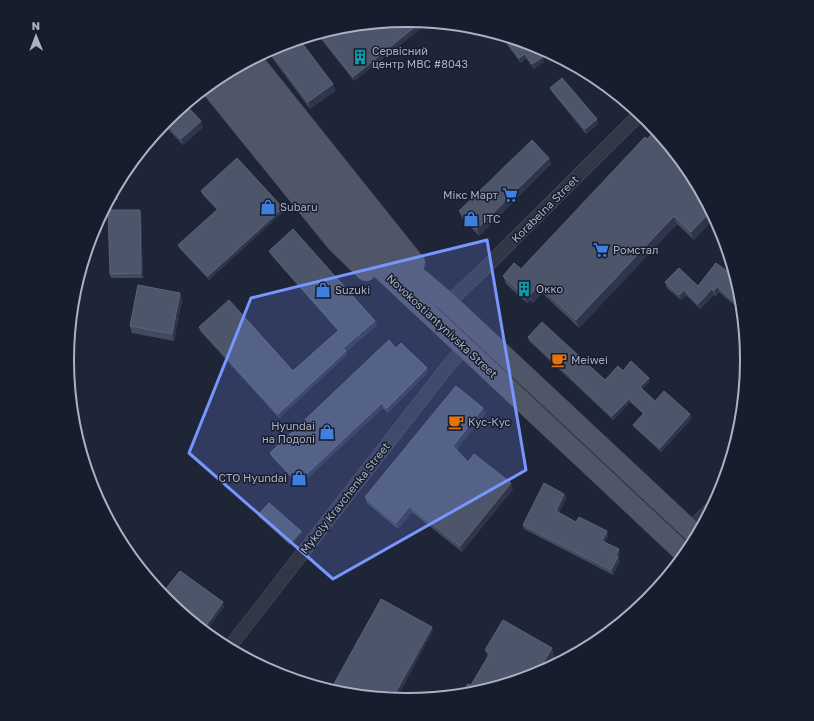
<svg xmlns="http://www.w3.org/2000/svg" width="814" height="721" font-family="'Golos Text',sans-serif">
<rect width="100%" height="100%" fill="#1e2537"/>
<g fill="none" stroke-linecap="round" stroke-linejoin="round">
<defs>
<g id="minor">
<polyline points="448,303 482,271 640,114"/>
<polyline points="690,529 714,506"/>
<polyline points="228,649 444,371 464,347"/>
</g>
<g id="primary">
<polyline points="252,59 415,263"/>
<polyline points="236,68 359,224 402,264 448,303 697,536"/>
<polyline points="221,75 346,232 381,269 686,555"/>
<polyline points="209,85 336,242 366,271"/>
</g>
</defs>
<use href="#minor" stroke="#4c5263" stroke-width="14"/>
<use href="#primary" stroke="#3b4151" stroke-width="21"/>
<use href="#minor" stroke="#323748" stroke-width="13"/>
<use href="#primary" stroke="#4f5668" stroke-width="20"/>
</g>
<g fill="#424a60">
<polygon points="407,20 429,22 354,81 317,34 341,26"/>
<polygon points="506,40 544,62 534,69 526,58 521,63 507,45"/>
<polygon points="277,46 333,84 335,91 310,109 267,51"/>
<polygon points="591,75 596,78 619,96 615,100 592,76"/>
<polygon points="550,88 597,119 598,124 586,134 552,92"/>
<polygon points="166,120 203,127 183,145 163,124"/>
<polygon points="549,158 551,164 479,236 462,218 459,211"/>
<polygon points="689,179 694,240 677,224 579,328 542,293 533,303 530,300 527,303 506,284 503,276 521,269"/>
<polygon points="118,181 118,200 109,200"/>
<polygon points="201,191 284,211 209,280 179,248 178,245 217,210 203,195"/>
<polygon points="141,214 143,278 111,278 110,274"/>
<polygon points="269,251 375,321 377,325 346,352 347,355 279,418 200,331 199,327 293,371 338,331 271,255"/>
<polygon points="716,263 741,294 742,306 739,309 719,292 716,296 714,295 700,309 686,295 681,300 667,288 665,282 698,286"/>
<polygon points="180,293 182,300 174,341 132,333 130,326"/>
<polygon points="528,337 605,380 623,371 649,378 650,381 642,389 655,401 692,418 661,452 635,428 633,425 643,414 630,402 613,420 529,341"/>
<polygon points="396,348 427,368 428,372 388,413 383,408 299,486 272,457 270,453"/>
<polygon points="483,408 485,414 456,450 468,462 513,489 462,552 412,512 398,529 367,503 365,497"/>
<polygon points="564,494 566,498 559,513 576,522 607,531 608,536 605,542 620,554 618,557 620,561 613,575 524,529 523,525"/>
<polygon points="258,515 301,531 302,533 290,545 259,517"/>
<polygon points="485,650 555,657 537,675 473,694 471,685 488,657"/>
</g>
<g fill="#2f364b">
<polygon points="422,21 429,22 354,81 353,77"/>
<polygon points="525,54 526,58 521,63 519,58"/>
<polygon points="543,57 544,62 534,69 532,64"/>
<polygon points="333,84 335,91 310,109 308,102"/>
<polygon points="614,92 619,96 615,100 612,93"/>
<polygon points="597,119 598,124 586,134 585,129"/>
<polygon points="201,121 203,127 183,145 181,139"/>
<polygon points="549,158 551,164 479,236 477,229"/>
<polygon points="688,169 692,176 686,181 683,173"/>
<polygon points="118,181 118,200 117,198 118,183"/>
<polygon points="283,208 284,211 209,280 208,276"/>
<polygon points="140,210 141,214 143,278 141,273"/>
<polygon points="711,211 715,218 694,240 691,232"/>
<polygon points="674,216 677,224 579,328 576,320"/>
<polygon points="539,285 542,293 533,303 530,295"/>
<polygon points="717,286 719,292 716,296 714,291"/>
<polygon points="712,289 714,295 700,309 698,304"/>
<polygon points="684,290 686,295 681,300 679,295"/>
<polygon points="527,292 530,300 527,303 524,295"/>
<polygon points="180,293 182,300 174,341 172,334"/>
<polygon points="741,298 742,306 739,309 737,304"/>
<polygon points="375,321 377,325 346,352 347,355 279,418 278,414 343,348"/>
<polygon points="427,368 428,372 388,413 387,408"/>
<polygon points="649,378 650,381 641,390 640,387"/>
<polygon points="629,399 630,402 613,420 612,416"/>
<polygon points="382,403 383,408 299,486 298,482"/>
<polygon points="483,408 485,414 455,452 453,446"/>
<polygon points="690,414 692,418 661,452 660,448"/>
<polygon points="511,483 513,489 462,552 460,546"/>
<polygon points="564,494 566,498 557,516 556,511"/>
<polygon points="410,506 412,512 398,529 396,523"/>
<polygon points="301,531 302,533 290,545 290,543"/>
<polygon points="607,531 608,536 603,545 602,541"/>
<polygon points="619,549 620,554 618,557 620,561 613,575 611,570 616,555"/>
<polygon points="223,602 224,607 205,633 202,631"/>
<polygon points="432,627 433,631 396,700 392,699"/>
<polygon points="552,648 555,657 548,669 536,675"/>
</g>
<g fill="#4d556b" stroke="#5c6379">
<polygon points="407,20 422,21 353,77 318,33 341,26"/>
<polygon points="510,38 534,45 543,57 532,64 525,54 519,58 506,40"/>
<polygon points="299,39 333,84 308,102 269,50 277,46"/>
<polygon points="562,78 597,119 585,129 550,88"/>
<polygon points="601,81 614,92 612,93"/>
<polygon points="185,104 201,121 181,139 165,122"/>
<polygon points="656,130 688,169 683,173 699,188 711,211 691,232 674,216 576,320 539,285 530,295 527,292 524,295 503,276 514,263 521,269 645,137 647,139"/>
<polygon points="532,140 549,158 477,229 459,211"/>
<polygon points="237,158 283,208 208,276 178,245 218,209 201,191"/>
<polygon points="118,183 117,198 110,198"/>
<polygon points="108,210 140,210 141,273 110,274"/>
<polygon points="293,229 375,321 343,348 346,351 278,414 199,327 229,300 293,371 339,330 269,251"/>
<polygon points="716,263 730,273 733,269 741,294 741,298 737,304 717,286 714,291 712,289 698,304 684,290 679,295 665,282 679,268 698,286"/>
<polygon points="138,285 180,293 172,334 130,326"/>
<polygon points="542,322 605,380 618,366 623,371 631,361 649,378 640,387 655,401 664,391 690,414 660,448 633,425 644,413 629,399 612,416 528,337"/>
<polygon points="389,340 396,348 401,343 427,368 387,408 382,403 298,482 270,453"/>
<polygon points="456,386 483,408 453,446 468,462 474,454 511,483 460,546 410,506 396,523 365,497"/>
<polygon points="544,483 564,494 556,511 576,522 579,517 607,531 602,541 619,549 616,555 618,557 611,570 523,525"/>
<polygon points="269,503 301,531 290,543 258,515"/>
<polygon points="180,571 223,602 202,631 166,601 161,595"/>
<polygon points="381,599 432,627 392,699 340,694 330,691"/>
<polygon points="503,620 552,648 536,675 533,676 532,675 530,677 473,694 460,696 468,684 471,685 490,653 485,650"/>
</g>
<path fill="#7896fd" fill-opacity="0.2" stroke="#7896fd" stroke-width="3" stroke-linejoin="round" d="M487,240l39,230 -193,109 -144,-126 62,-155z"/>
<defs>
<symbol id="building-bare" viewBox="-9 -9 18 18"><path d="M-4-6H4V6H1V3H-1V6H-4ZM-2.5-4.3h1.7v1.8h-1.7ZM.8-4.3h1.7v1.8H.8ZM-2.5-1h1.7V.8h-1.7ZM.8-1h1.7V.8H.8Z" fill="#0f9aa8" stroke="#171d2c" stroke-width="2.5" paint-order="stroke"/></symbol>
<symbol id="supermarket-bare" viewBox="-9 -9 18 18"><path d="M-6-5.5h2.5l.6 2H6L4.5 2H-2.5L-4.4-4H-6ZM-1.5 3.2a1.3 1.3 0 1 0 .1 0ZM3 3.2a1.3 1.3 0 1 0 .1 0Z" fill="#3f7fe0" stroke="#171d2c" stroke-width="2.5" paint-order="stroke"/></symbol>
<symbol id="shop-bare" viewBox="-9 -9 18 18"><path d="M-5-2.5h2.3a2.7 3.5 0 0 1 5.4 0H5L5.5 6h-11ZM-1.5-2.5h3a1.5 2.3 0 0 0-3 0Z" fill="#3f7fe0" stroke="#171d2c" stroke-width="2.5" paint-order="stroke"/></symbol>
<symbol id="cafe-bare" viewBox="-9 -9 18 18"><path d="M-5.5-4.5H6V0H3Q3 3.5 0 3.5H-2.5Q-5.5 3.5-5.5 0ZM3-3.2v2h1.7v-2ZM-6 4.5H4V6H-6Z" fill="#e8710a" stroke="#171d2c" stroke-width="2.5" paint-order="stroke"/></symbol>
</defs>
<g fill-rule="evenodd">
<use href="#building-bare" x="349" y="46" width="22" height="22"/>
<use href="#supermarket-bare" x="499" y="184" width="22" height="22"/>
<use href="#shop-bare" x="257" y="196" width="22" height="22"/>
<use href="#shop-bare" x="460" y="208" width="22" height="22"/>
<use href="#supermarket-bare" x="590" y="239" width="22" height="22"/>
<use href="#building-bare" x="513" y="278" width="22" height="22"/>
<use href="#shop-bare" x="312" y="279" width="22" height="22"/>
<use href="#cafe-bare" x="548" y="349" width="22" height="22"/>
<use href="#cafe-bare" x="445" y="411" width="22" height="22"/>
<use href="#shop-bare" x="316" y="421" width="22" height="22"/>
<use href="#shop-bare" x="288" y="467" width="22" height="22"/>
</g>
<g text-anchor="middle" stroke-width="3" stroke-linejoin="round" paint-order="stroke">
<g font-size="11" fill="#abb1c5" stroke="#171d2c" text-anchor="start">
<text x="372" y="55">Сервісний<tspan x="372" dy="13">центр МВС #8043</tspan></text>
<text x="498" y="199" text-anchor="end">Мікс Март</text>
<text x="280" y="211">Subaru</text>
<text x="483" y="223">ITC</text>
<text x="613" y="254">Ромстал</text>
<text x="536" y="293">Окко</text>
<text x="335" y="294">Suzuki</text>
<text x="571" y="364">Meiwei</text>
<text x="468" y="426">Кус-Кус</text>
<text x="315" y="430" text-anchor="end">Hyundai<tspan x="315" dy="13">на Подолі</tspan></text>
<text x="287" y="482" text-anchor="end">СТО Hyundai</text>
</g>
<g font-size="11" fill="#abb1c5" stroke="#171d2c">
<text transform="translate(545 209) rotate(-45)" y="4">Korabelna Street</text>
<text transform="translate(442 326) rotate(43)" y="4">Novokostiantynivska Street</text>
<text transform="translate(345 498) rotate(-52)" y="4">Mykoly Kravchenka Street</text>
</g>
</g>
<path d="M0 0H814V721H0ZM74 360a333 333 0 1 1 666 0a333 333 0 1 1-666 0Z" fill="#171d2c" fill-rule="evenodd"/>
<path fill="none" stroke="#abb1c5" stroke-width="2" d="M74 360a333 333 0 1 1 666 0a333 333 0 1 1-666 0Z"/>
<g transform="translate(36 36) rotate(359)" stroke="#171d2c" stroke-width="3" paint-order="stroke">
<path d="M0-3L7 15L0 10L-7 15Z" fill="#abb1c5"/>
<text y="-6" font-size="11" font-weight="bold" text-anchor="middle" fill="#abb1c5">N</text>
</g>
</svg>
